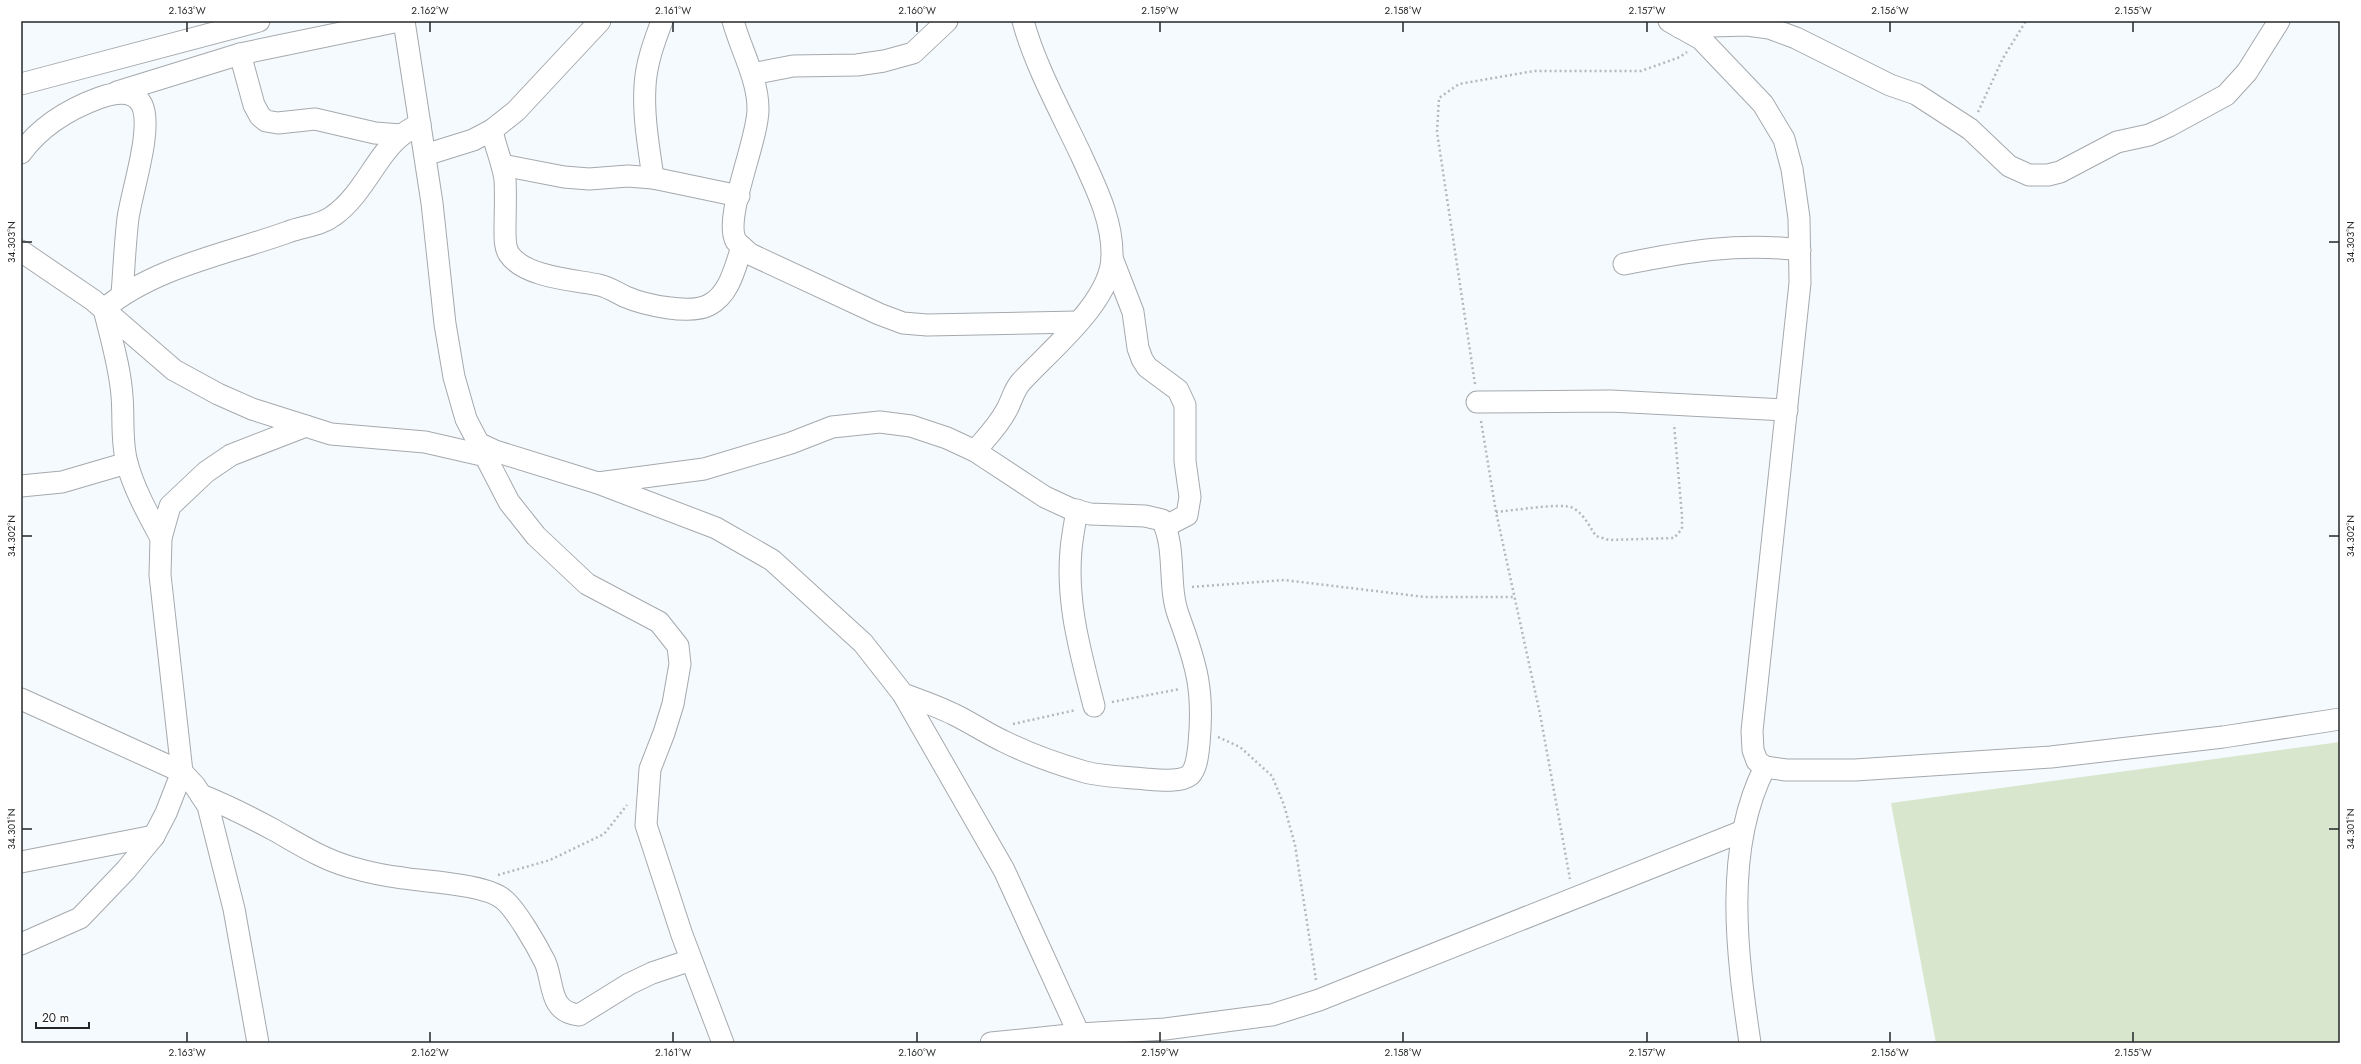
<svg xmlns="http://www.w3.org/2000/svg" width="2361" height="1064" font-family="Jost,sans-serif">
<rect width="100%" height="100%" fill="#f5fafe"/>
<polygon fill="#d7e6cc" points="2340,742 2340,1043 1936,1043 1891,803"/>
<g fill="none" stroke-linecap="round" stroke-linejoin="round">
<defs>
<g id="minor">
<polyline points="404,21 432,203 445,324 454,377 466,419 509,502 536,536 587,584 659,622 678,646 680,664 673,704 664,733 650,769 646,825 682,935 723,1043"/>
<path d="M733,21c8,29 25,58 25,88 0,32 -35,109 -22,132 3,4 10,9 14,13l129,60 24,9 24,2 150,-3"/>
<polyline points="1669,21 1701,39 1763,104 1784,139 1792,169 1799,218 1800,283 1752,731 1753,750 1757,761 1765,767 1786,770 1855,770 2051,757 2223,737 2340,719"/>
<polyline points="1679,27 1747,25 1769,28 1796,38 1890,85 1916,94 1970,129 2009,166 2029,175 2048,175 2060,172 2117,142 2149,135 2169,126 2226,95 2247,72 2279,21"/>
<polyline points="240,54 254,105 260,116 266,121 278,123 315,119 375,133 401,135"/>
<polyline points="752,74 793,66 857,65 884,61 913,53 947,21"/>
<polyline points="21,84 259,21"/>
<polyline points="117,92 240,54 399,21"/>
<path d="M492,130c3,17 11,33 13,50 1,16 0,34 0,51 0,8 0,17 4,23 15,23 65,26 90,31 10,2 18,8 27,12 19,8 64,18 83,8 21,-11 26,-38 33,-58"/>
<path d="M21,153c19,-26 48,-44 78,-55 14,-5 35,-10 43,7 11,24 -10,85 -14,113 -3,25 -4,51 -6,76"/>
<polyline points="425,155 473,140 492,130 516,111 600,21"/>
<polyline points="502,165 564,177 589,179 628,176 653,178 739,196"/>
<path d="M653,178c-4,-30 -10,-61 -8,-92 1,-22 9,-44 17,-65"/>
<polyline points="21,251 93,300 174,370 218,394 252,409 331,434 425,442 486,456"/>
<polyline points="1112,258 1133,312 1138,348 1142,359 1147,367 1178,390 1185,405 1185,461 1190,497 1187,515 1166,526"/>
<path d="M1624,264c59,-12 115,-22 176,-14"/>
<polyline points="1477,402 1611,401 1787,410"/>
<polyline points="480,444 495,451 598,483 716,528 772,560 863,643 903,694 1004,870 1079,1034"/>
<path d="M975,451c11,-13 23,-25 31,-40 6,-10 7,-20 15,-29 29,-32 90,-80 91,-125 1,-36 -16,-69 -30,-100 -20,-43 -47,-91 -59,-136"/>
<path d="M598,483l106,-14 87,-26 41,-16 48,-5 31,4 36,12 28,13 70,46 26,12 19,5 55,2 17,4c15,29 5,66 17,97 18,49 25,74 20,127 -1,9 -2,24 -9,31 -10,8 -33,5 -45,4 -19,-2 -41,-2 -60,-7 -28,-8 -56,-18 -82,-31 -17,-8 -33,-19 -50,-27 -16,-8 -34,-14 -50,-20"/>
<polyline points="21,486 62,482 127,463"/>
<path d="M1077,510c-2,13 -5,27 -6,40 -5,54 10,104 23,156"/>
<path d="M161,538c-13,-24 -27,-49 -34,-75 -6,-22 -3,-45 -5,-67 -2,-29 -11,-58 -18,-87 50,-42 123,-55 184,-77 15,-6 32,-6 45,-16 31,-22 43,-61 69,-81 5,-4 12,-8 18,-11"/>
<polyline points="21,699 182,772 195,786 208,806 234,909 258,1043"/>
<path d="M201,795c25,10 49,22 73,35 25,14 48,29 76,37 17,5 36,9 53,11 25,4 82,6 100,21 13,10 34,47 42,63 9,20 3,50 34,53l50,-31 23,-11 39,-13"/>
<polyline points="21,862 154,836"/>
<polyline points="21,944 80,918 126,870 154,836 166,813 182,772 160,575 161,538 170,506 206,472 231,455 306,426"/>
<polyline points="991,1043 1079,1034 1165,1029 1272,1015 1319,1000 1743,831"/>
<path d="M1750,1043c-13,-88 -27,-194 15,-276"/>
</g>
</defs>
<use href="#minor" stroke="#a5a9ad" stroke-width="23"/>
<g stroke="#b4b8bb" stroke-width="2.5" stroke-dasharray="2 3" stroke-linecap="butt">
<polyline points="1978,112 2003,58 2026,21"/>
<polyline points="1475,384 1437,132 1439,98 1459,84 1534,71 1641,71 1680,57 1687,52"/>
<polyline points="1481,421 1496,512 1540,714 1570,879"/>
<path d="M1496,512c15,-1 67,-10 77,-4 11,6 16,18 23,28l13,4 65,-2 8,-9v-13l-8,-92"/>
<polyline points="1192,587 1284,580 1425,597 1514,597"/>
<polyline points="1112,702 1180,689"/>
<polyline points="1013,724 1076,710"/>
<polyline points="1218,737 1240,747 1272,776 1284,805 1295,845 1316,980"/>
<polyline points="498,875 550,860 604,834 627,805"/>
</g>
<use href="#minor" stroke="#fff" stroke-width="21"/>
</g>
<path fill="none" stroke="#252728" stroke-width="1.5" d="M187,22v10M430,22v10M673,22v10M917,22v10M1160,22v10M1403,22v10M1647,22v10M1890,22v10M2133,22v10M22,242h10M2329,242h10M22,536h10M2329,536h10M22,829h10M2329,829h10M187,1032v10M430,1032v10M673,1032v10M917,1032v10M1160,1032v10M1403,1032v10M1647,1032v10M1890,1032v10M2133,1032v10"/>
<rect width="2361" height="1064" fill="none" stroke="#ffffff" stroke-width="44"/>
<path d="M36 1022v6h53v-6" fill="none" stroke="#252728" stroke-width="2"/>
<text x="42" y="1022" font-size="12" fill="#252728" stroke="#ffffff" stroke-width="3" paint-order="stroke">20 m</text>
<rect x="22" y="22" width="2317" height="1020" fill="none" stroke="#252728" stroke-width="1.5"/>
<g font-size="10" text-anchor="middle" fill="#252728">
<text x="187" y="14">2.163°W</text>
<text x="430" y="14">2.162°W</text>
<text x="673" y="14">2.161°W</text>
<text x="917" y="14">2.160°W</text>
<text x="1160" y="14">2.159°W</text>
<text x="1403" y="14">2.158°W</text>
<text x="1647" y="14">2.157°W</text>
<text x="1890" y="14">2.156°W</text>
<text x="2133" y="14">2.155°W</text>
<text transform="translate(11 242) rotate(-90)" y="4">34.303°N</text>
<text transform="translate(2350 242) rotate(-90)" y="4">34.303°N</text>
<text transform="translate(11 536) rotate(-90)" y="4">34.302°N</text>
<text transform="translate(2350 536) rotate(-90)" y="4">34.302°N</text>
<text transform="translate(11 829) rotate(-90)" y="4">34.301°N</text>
<text transform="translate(2350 829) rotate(-90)" y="4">34.301°N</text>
<text x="187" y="1056">2.163°W</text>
<text x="430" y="1056">2.162°W</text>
<text x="673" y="1056">2.161°W</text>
<text x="917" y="1056">2.160°W</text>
<text x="1160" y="1056">2.159°W</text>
<text x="1403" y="1056">2.158°W</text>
<text x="1647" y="1056">2.157°W</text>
<text x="1890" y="1056">2.156°W</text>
<text x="2133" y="1056">2.155°W</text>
</g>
</svg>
